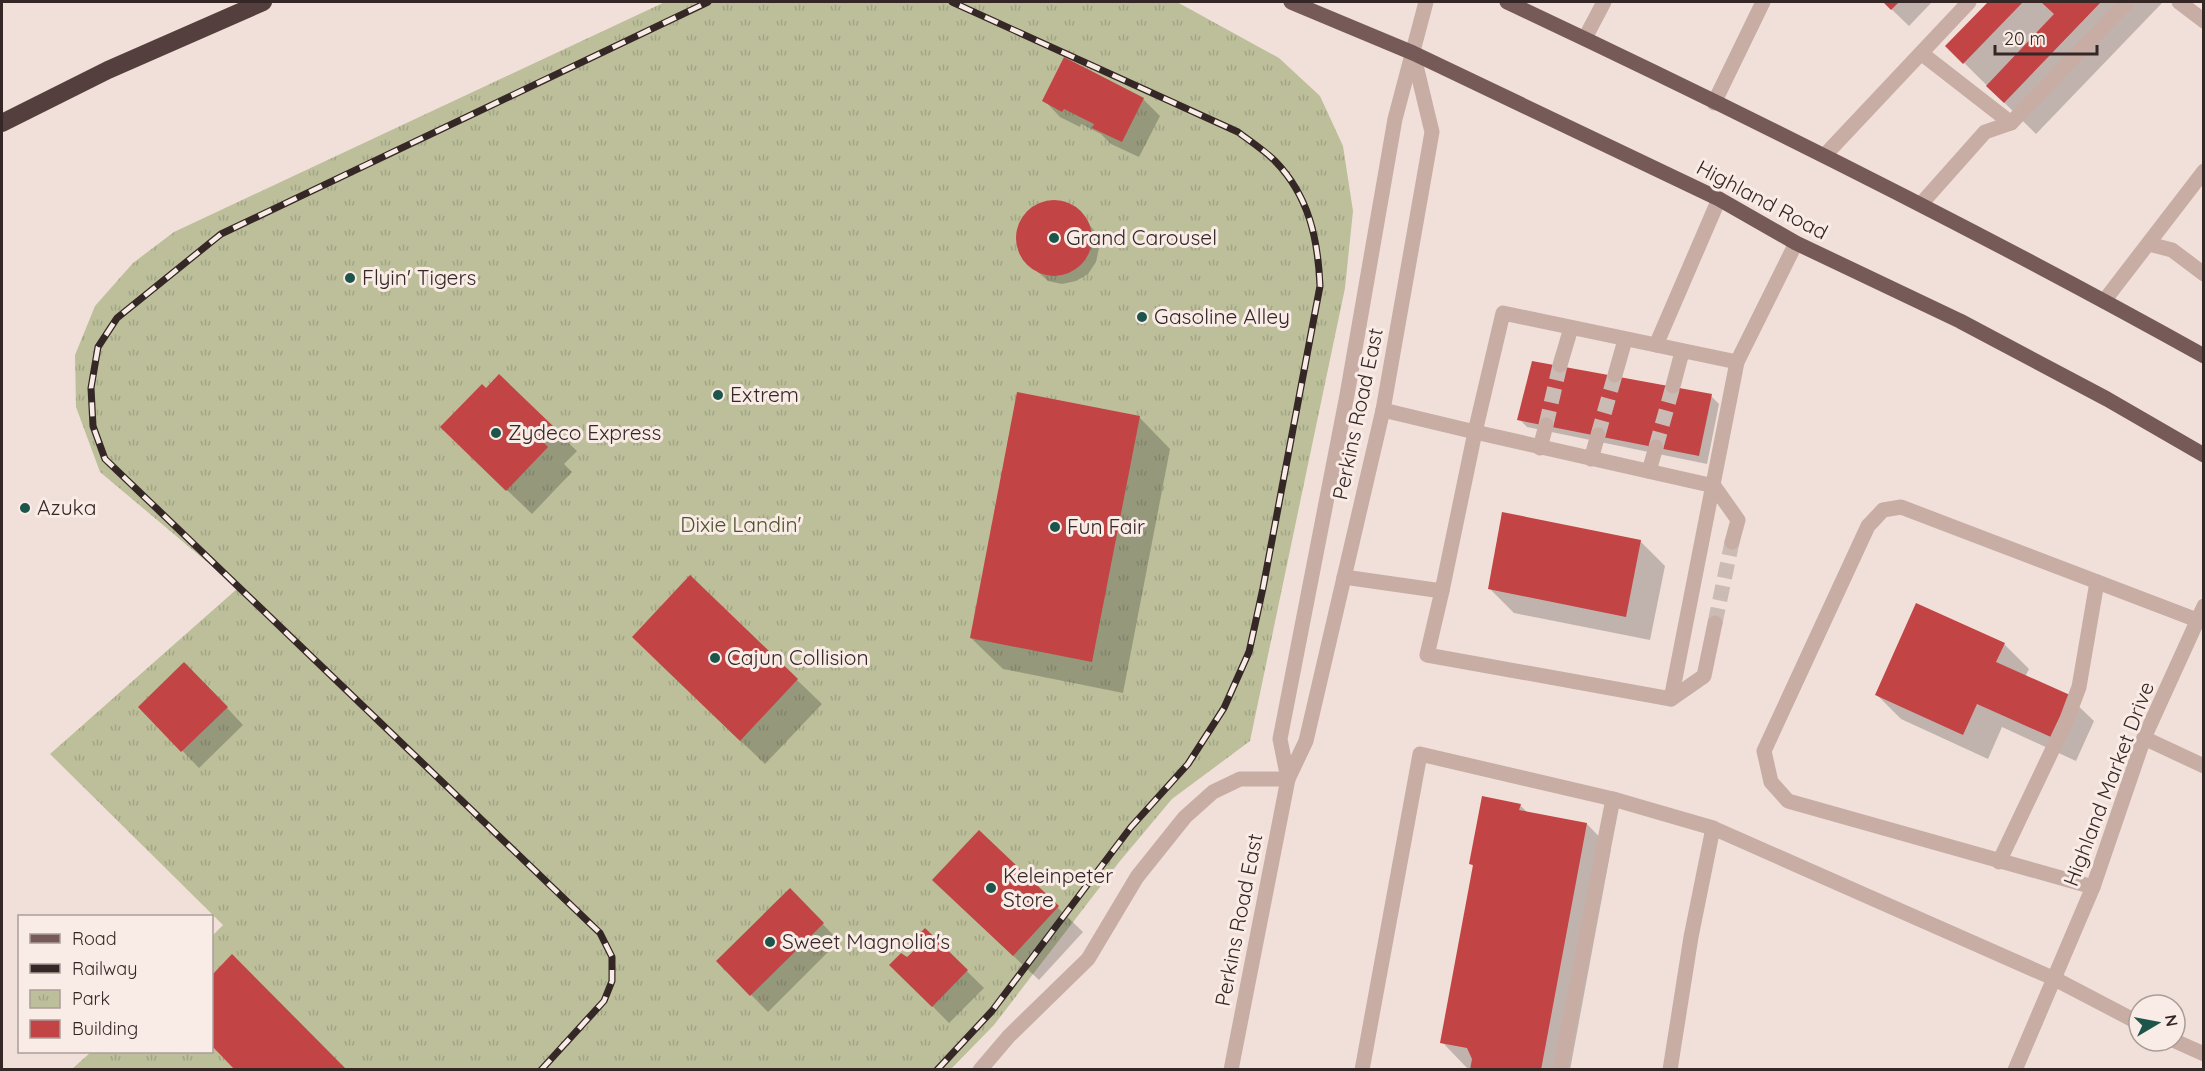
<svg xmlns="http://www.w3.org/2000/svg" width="2205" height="1071" font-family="Quicksand,sans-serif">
<defs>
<pattern id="park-tufts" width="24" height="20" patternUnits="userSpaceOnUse" patternTransform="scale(1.5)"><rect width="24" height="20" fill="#bcbf9a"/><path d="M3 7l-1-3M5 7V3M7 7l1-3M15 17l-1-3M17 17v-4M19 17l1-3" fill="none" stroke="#a2a485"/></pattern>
</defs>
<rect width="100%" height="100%" fill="#f1e0d9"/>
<polygon fill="url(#park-tufts)" points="665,2 1177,2 1279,58 1320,96 1343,146 1353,211 1345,288 1250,741 1172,799 1120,861 994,1025 951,1069 72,1069 91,1052 212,1052 212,936 223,925 50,754 238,588 100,472 76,407 75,355 95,306 133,263 174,232"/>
<g fill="#0003">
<polygon points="1884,2 1932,2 1909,26"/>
<polygon points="1990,2 2163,2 2036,134 1947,46"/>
<polygon points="1143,99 1160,116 1139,157 1111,144 1101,134 1081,124 1080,127 1060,117 1044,100"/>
<polygon points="1055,201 1068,204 1080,213 1097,234 1099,248 1096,262 1088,274 1076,281 1062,284 1048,281 1028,263 1020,251 1018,237 1021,223 1028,212 1041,204"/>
<polygon points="499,377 577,451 564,464 572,472 532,514 467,452 486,390"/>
<polygon points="1711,396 1719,404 1707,464 1527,427 1519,419"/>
<polygon points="1139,417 1170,449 1123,693 1003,669 971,638"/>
<polygon points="1640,541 1665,566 1650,640 1514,613 1490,589"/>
<polygon points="2004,644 2029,669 2025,677 2069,697 2094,721 2076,761 2002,727 1988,759 1901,719 1877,695"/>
<polygon points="658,662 797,680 822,704 765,764"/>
<polygon points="201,680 243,725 199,768 140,707"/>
<polygon points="1520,805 1528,813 1587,824 1611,849 1570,1070 1471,1070 1466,1067 1442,1042 1474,867 1471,864"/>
<polygon points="979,832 1083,932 1039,980 959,905"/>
<polygon points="790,890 839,941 768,1012 718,961"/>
<polygon points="925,930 984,988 949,1023 892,965 907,960 920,947"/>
<polygon points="232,956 237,1070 212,1043 212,977"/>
</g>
<g fill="#c34445">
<polygon points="1883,2 1899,2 1891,10"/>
<polygon points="1988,2 2023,2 1963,64 1945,46"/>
<polygon points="2041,2 2101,2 2004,103 1986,86 2054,14"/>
<polygon points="1064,57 1144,98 1122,142 1092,128 1094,124 1064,109 1062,112 1042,101"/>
<circle cx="1054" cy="238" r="38"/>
<polygon points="1532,361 1712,394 1699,456 1517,420"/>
<polygon points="499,374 553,426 540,439 548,447 506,491 440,427 482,384 486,388"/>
<polygon points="1017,392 1140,416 1092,662 970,638"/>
<polygon points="1502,512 1641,540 1626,617 1488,589"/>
<polygon points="690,575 798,679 740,741 632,637"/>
<polygon points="1916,603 2005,643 1996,662 2070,695 2051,737 1977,704 1963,735 1875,695"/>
<polygon points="184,662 228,707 181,752 138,707"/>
<polygon points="1482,796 1521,804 1519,810 1587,823 1541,1070 1470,1070 1472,1059 1467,1048 1440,1043 1473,865 1469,864"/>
<polygon points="979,830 1059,906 1013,956 932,880"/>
<polygon points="790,888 824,923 750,996 716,961"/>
<polygon points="925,928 968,970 932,1007 889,965 901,953 907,957 918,947 912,941"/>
<polygon points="232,954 347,1070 235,1070 212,1046 212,975"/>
</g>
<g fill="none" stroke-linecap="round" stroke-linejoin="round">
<g stroke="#cbbbb5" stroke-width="15" stroke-dasharray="15 8" stroke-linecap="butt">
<polyline points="1546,425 1560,365"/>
<polyline points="1598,435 1615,375"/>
<polyline points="1656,447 1673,386"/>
<polyline points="1715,623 1732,542"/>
</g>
<g stroke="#c8ada5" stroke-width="15">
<polyline points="2179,2 2204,21"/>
<polyline points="1585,38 1604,2"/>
<polyline points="1921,53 2011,123"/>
<polyline points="1714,103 1763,2"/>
<polyline points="1825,155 1969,2"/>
<polyline points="1921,204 1985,132 2011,123 2127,2"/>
<polyline points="2149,244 2172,250 2204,274"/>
<polyline points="2104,301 2204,171"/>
<polyline points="1737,362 1796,243"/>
<polyline points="1560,365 1571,328"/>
<polyline points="1615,375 1625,340"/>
<polyline points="1673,386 1682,352"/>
<polyline points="1383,410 1475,432 1503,313 1656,345 1719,199"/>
<polyline points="1540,448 1546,425"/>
<polyline points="1591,459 1598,435"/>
<polyline points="1649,471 1656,447"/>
<polyline points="1344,577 1442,591 1475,432 1714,486 1738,520 1732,542"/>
<polyline points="1442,591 1427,655 1671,699 1737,362 1656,345"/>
<polyline points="1671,699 1704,676 1715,623"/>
<polyline points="2144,738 2204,766"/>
<polyline points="1288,779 1280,739 1347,395 1395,119 1426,2"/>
<polyline points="1999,862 2067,719 2079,687 2097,582"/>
<polyline points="2093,887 1788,801 1771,782 1764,751 1868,526 1883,510 1901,507 2197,620"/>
<polyline points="2175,1041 2204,1054"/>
<polyline points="980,1070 1009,1036 1088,959 1137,877 1185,817 1213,792 1240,779 1288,779"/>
<polyline points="1231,1070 1288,779 1306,741 1383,410 1432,132 1413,53"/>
<polyline points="1362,1070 1420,754 1613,799 1713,828"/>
<polyline points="1560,1070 1613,799"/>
<polyline points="1670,1070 1691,937 1713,828 2055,979 2139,1023"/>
<polyline points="2015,1070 2093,887 2144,738 2204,606"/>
</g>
<g stroke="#765a58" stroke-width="15">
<polyline points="1291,2 1413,53 1719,199 1796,243 1960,321 2107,399 2204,455"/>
<path d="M1507,2c236,111 469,227 697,354"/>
</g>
<polyline stroke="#553f3e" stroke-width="18" points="2,123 108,70 263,2"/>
<defs>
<g id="rail">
<polyline points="541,1070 604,1001 612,981 612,957 600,933 105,459 93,426 91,388 98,347 117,318 221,234 708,2"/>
<path d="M937,1070l55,-59 139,-184 57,-63 36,-56 25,-56 14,-64 57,-302c-2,-47 -11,-90 -45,-125 -11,-11 -25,-20 -37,-29l-286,-130"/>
</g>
</defs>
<use href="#rail" stroke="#342726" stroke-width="7"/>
<use href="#rail" stroke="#f9ebe5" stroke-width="4.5" stroke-dasharray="14" stroke-linecap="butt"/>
</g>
<g fill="#1d554a" stroke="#f9ebe5" stroke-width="2">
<circle cx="1054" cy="238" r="6"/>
<circle cx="350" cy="278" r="6"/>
<circle cx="1142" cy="317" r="6"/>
<circle cx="718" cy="395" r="6"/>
<circle cx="496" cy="433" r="6"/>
<circle cx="25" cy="508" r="6"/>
<circle cx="1055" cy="527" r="6"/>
<circle cx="715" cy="658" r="6"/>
<circle cx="991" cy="888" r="6"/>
<circle cx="770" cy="942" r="6"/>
</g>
<g text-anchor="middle" stroke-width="6" stroke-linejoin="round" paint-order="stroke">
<g font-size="21" fill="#342726" stroke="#f9ebe5">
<text transform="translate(1762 200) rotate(28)" y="7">Highland Road</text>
<text transform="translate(1358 414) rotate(-78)" y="7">Perkins Road East</text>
<text transform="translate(2109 784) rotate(-69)" y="7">Highland Market Drive</text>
<text transform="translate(1239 920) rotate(-79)" y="7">Perkins Road East</text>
</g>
<g font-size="21" fill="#342726" stroke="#f9ebe5" text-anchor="start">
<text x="1066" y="245">Grand Carousel</text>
<text x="362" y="285">Flyin' Tigers</text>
<text x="1154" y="324">Gasoline Alley</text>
<text x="730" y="402">Extrem</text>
<text x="508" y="440">Zydeco Express</text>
<text x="37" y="515">Azuka</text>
<text x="1067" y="534">Fun Fair</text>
<text x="727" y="665">Cajun Collision</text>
<text x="1003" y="883">Keleinpeter<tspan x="1003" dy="24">Store</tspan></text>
<text x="782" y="949">Sweet Magnolia's</text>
</g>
<g font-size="21" fill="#4d522b" stroke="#f9ebe5">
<text x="741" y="532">Dixie Landin'</text>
</g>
</g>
<rect width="2205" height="1071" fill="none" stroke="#342726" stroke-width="6"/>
<rect x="18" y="915" width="195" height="138" fill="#f9ebe5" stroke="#aa9d99" stroke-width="1.5"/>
<rect x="30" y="934" width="30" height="9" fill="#765a58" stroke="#aa9d99" stroke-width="1.5"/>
<text x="72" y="945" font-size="18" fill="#342726">Road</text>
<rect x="30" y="964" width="30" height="9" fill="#342726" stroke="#aa9d99" stroke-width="1.5"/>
<text x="72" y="975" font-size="18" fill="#342726">Railway</text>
<rect x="30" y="990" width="30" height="18" fill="url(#park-tufts)" stroke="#aa9d99" stroke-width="1.5"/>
<text x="72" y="1005" font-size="18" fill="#342726">Park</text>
<rect x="30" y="1020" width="30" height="18" fill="#c34445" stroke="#aa9d99" stroke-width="1.5"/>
<text x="72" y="1035" font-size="18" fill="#342726">Building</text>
<g transform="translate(2157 1023) rotate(80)"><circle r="28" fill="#f9ebe5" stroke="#aa9d99" stroke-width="1.5"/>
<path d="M0-4.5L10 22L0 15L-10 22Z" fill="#1d554a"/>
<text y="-9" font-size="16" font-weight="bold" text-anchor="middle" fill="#342726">N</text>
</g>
<path d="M1995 45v9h102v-9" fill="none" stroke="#342726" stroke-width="3"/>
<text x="2004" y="45" font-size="18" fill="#342726" stroke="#f9ebe5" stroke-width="4.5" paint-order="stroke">20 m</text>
</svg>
